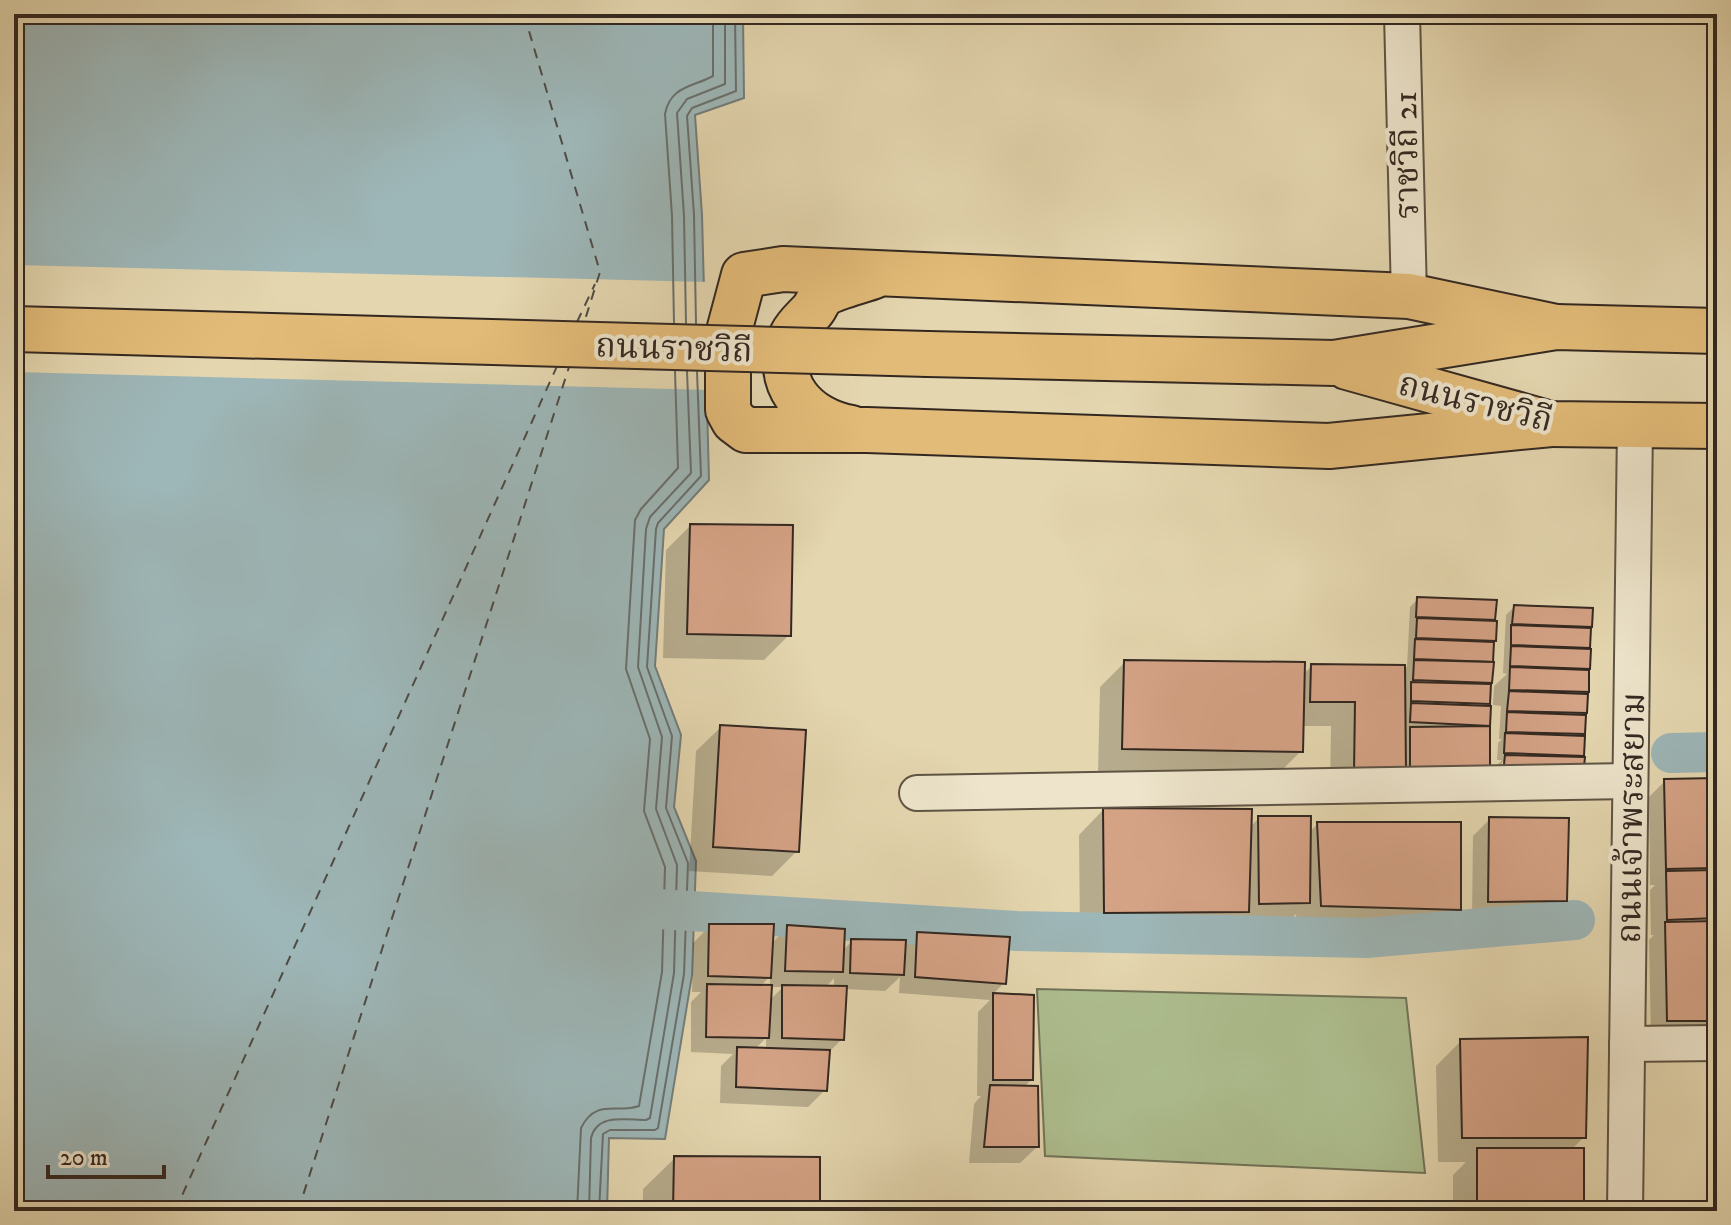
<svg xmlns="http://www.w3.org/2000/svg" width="1731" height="1225" font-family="'IM FELL DW Pica','Noto Serif Thai',serif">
<rect width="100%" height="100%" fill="#e4d6af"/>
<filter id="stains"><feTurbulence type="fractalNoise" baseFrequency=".0025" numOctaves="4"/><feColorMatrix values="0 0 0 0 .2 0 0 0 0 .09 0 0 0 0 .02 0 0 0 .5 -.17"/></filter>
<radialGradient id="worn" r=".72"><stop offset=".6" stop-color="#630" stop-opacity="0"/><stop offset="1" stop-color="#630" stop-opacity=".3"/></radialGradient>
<polygon fill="#aebf90" stroke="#707458" stroke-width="2" points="1037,989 1406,998 1425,1173 1045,1156"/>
<polygon fill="#9db6b7" stroke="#737d7b" stroke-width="2" points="14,14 743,14 744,98 695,115 702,215 709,480 664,529 655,666 681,735 674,807 696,861 692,975 665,1139 609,1138 607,1211 14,1211"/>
<polygon fill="#e4d6af" points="14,265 707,282 710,390 14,372"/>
<g fill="#0003" fill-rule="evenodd">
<polygon points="690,526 789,635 764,660 663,658 666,550"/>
<polygon points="1418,599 1494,602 1491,682 1486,686 1489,686 1488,725 1379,796 1330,795 1331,726 1302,726 1301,751 1276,776 1098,773 1100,687 1125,662 1302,675 1312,666 1407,667 1410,607"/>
<polygon points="1514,607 1591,610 1588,668 1584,671 1587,691 1582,696 1585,712 1581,717 1584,717 1581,776 1502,762 1501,781 1496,781 1497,765 1502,760 1497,760 1498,743 1502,739 1499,739 1501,706 1493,705 1494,686 1507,674 1503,673 1506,615"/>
<polygon points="721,727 797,851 772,876 689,871 696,751"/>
<polygon points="1717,780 1717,1037 1651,1037 1649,940 1654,935 1651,935 1650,890 1655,885 1650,885 1649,797 1665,781"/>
<polygon points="1103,810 1249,828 1259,818 1309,832 1318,824 1459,909 1434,934 1297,930 1296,914 1291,919 1243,920 1243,915 1222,936 1080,937 1079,835"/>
<polygon points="1490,819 1565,900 1549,917 1472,918 1473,836"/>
<path d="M710,926l61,18 17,-17 54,24 10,-10 51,7 14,-14 87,49 -12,12 40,2 -1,83 -8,8 14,59 -17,16h-51l5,-59 7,-8h-4l1,-84 12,-12 -91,-7 1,-16 -15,14 -40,-2 -3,50 -14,14 -3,37 -17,17 -88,-4 1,-37 12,-12 -42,-2v-50l10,-10h-9l1,-49zM770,976v11h-10zM834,978v10h-9zM770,987h13l-14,14zM766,1038v12l-11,-1z"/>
<polygon points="1461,1041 1584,1137 1571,1150 1582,1211 1453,1211 1453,1175 1466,1162 1438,1162 1436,1066"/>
<polygon points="675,1158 818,1211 643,1211 643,1189"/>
</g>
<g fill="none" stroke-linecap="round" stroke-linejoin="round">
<g stroke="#686f6c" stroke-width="2">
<path d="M674,323l-2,-107 -7,-102c5,-28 28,-27 48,-38v-62"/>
<polyline points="686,323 684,216 677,113 687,99 725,84 725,14"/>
<polyline points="696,324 694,215 687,116 692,108 736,91 735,14"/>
<path d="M577,1211l4,-83c15,-30 35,-14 58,-22l23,-134 3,-105 -21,-56 6,-72 -24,-70 9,-149 6,-11 37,-41 -3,-97"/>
<path d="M589,1211l2,-73c6,-25 35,-18 55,-18l4,-2 24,-145 3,-108 -21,-56 6,-72 -24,-70 8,-138 4,-12 41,-44 -4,-102"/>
<polyline points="599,1211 603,1134 610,1130 655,1130 658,1128 684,974 688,863 666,808 672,736 647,667 656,529 658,523 701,476 697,372"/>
</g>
<g stroke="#9db6b7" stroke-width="40">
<polyline points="1671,753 1717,752"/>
<polyline points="641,908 1017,931 1366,938 1575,920"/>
</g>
<g stroke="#4e4c46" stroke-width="2" stroke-dasharray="10 8" stroke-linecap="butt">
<polyline points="524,14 600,272 584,323"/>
<polyline points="577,322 595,284"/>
<polyline points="175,1211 558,364"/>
<polyline points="298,1211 569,367"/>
</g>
</g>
<g fill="#d4a285" stroke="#332821" stroke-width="2">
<polygon points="690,524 793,525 791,636 687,634"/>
<polygon points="1417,597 1497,600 1495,620 1416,617"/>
<polygon points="1514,605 1593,608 1592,627 1512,624"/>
<polygon points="1417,618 1497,621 1496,641 1416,638"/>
<polygon points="1511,625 1591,628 1590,648 1511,645"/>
<polygon points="1415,639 1494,642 1493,662 1414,659"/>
<polygon points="1511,646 1591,649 1590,669 1510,666"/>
<polygon points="1124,660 1305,662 1303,752 1122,749"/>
<polygon points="1414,660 1494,662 1492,683 1413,680"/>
<polygon points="1311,664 1405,665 1406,772 1354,772 1355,702 1310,702"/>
<polygon points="1510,667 1589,670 1589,692 1509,690"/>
<polygon points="1411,682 1491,684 1490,704 1411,701"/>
<polygon points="1509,691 1588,694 1587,713 1507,711"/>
<polygon points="1411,703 1491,706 1490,726 1410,722"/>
<polygon points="1507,712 1586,715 1585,734 1506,732"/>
<polygon points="720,725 806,730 799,852 713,847"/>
<polygon points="1490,726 1490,774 1410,775 1410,727"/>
<polygon points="1505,733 1585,736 1584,756 1504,753"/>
<polygon points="1505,755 1585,757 1583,777 1503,774"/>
<polygon points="1717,778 1717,868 1666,869 1664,779"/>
<polygon points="1103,808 1252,809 1249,912 1104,913"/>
<polygon points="1258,816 1311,816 1310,903 1259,904"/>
<polygon points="1489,817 1569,818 1567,901 1488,902"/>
<polygon points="1317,822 1461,822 1461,910 1321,906"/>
<polygon points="1717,870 1717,918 1667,920 1666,871"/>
<polygon points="1717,921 1717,1021 1667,1021 1665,922"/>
<polygon points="709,924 774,924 771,978 708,976"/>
<polygon points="787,925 845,929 843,972 785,971"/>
<polygon points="917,932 1010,937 1006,984 915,977"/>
<polygon points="851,939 906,940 904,975 850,973"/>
<polygon points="707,984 772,985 769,1038 706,1037"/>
<polygon points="782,985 847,986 844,1040 782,1038"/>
<polygon points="993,993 1034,995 1033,1080 993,1080"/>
<polygon points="1588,1037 1586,1138 1462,1138 1460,1039"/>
<polygon points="737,1047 830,1050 827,1091 736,1087"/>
<polygon points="990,1085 1038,1086 1039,1147 984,1147"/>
<rect x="1477" y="1148" width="107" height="63"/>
<polygon points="674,1156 820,1157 820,1211 673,1211"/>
</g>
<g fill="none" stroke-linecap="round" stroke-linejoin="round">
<defs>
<g id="minor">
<polyline points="1402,14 1409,296"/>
<polyline points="917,793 1630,781"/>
<polyline points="1627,1044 1717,1043"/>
<polyline points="1625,1211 1635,425"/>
</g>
<g id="primary">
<polyline points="928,354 1334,363 1556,327 1717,331"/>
<polyline points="1347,367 1551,424 1717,426"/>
<polyline points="1551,424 1329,446 867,430 746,430 734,421 728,410 728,335 744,275 783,269 1409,296 1556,327"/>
<path d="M851,428c-45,-8 -80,-45 -59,-93 5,-10 13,-16 20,-24 4,-4 6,-12 10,-15 9,-8 40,-15 52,-20"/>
</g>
</defs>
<use href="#minor" stroke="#5f5444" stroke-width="38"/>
<use href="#primary" stroke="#332821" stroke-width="48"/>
<use href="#minor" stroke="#ede4cb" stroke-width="34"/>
<use href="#primary" stroke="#e2bb78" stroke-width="44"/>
<defs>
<polyline id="primary-bridge" points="14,329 928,354"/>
</defs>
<use href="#primary-bridge" stroke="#332821" stroke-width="48" stroke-linecap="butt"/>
<use href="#primary-bridge" stroke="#e2bb78" stroke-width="44"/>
</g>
<g text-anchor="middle" stroke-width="8" stroke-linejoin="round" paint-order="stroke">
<g font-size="34" fill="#332821" stroke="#ede4cb">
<text transform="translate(1405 155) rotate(-91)" y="12">ราชวิถี 21</text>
<text transform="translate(674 347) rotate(2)" y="12">ถนนราชวิถี</text>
<text transform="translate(1476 401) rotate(14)" y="12">ถนนราชวิถี</text>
<text transform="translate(1630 818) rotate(-89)" y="12">ถนนเจ้าพระสยาม</text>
</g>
</g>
<rect width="1731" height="1225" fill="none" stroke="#e4d6af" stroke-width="48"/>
<rect x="16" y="16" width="1699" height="1193" fill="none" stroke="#332821" stroke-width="4"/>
<rect x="24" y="24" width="1683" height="1177" fill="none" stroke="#332821" stroke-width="2"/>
<path d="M48 1165v12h116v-12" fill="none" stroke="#332821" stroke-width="4"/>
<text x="60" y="1165" font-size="24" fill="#332821" stroke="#ede4cb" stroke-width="6" paint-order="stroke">20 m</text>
<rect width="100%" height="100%" filter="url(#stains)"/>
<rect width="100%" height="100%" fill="url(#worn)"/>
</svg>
